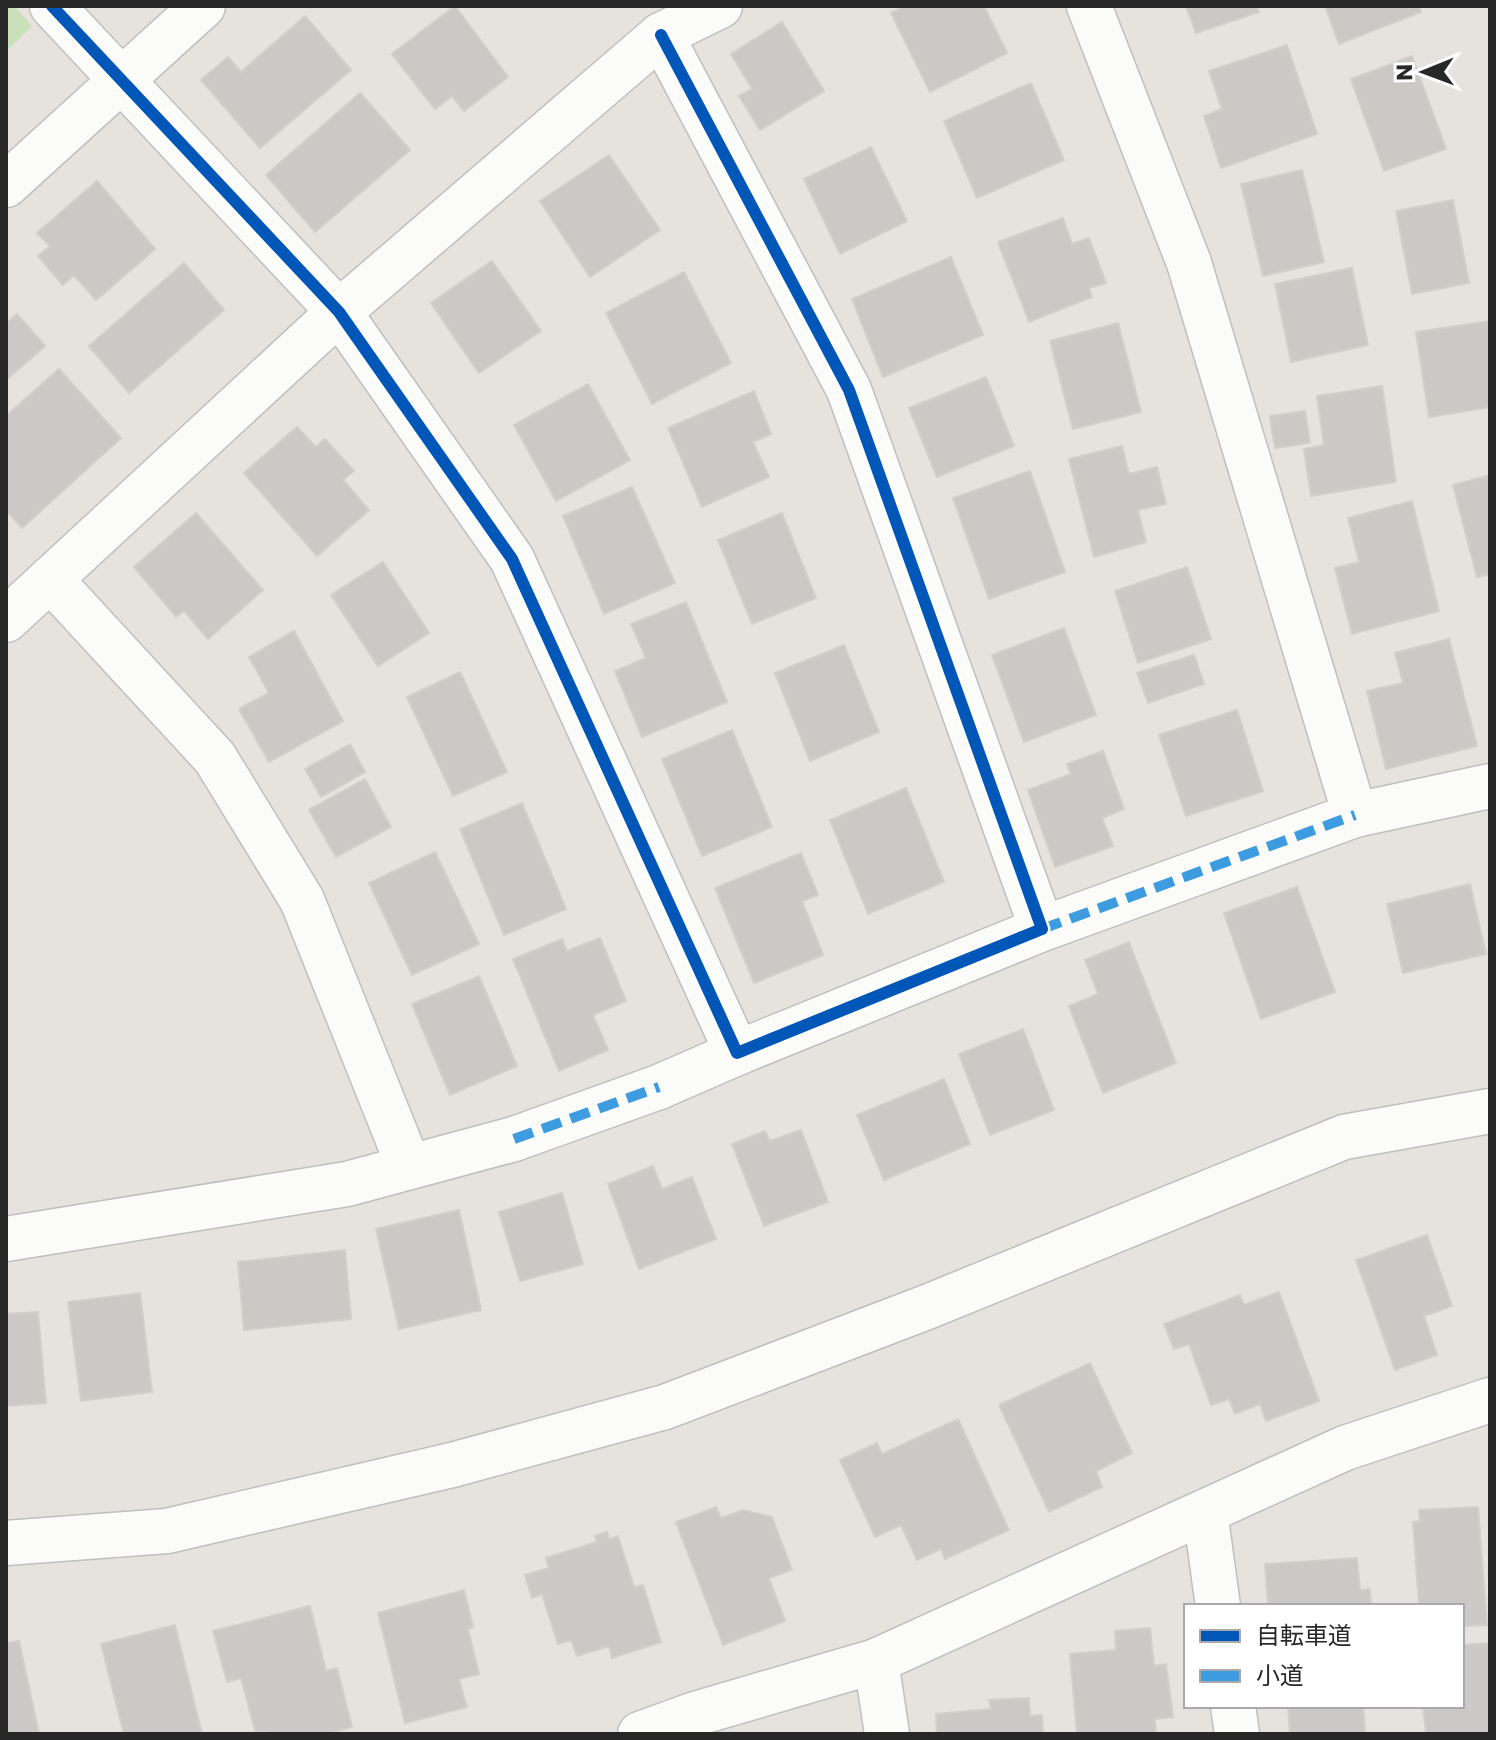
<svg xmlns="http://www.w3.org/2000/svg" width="1496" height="1740" font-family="Poppins,'Noto Sans JP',sans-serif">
<rect width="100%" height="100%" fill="#e6e3de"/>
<polygon fill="#c9e0b9" points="6,6 14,6 32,26 6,51"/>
<g fill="#cbc9c5" stroke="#d1cfca" stroke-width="2">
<polygon points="455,6 508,77 464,111 452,96 435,109 392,54"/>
<polygon points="905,6 984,6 1007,53 930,92 891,13"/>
<polygon points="1186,6 1257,6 1259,12 1196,33"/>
<polygon points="1325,6 1419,6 1421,12 1339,44"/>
<polygon points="305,16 351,70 260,148 201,80 228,57 241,72"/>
<polygon points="782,22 824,91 760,130 739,96 752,89 731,54"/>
<polygon points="1287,45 1317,134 1221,168 1204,116 1222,109 1209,71"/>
<polygon points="1412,56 1446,149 1384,171 1351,79"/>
<polygon points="1031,83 1064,160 977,198 944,121"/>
<polygon points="360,93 410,150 315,232 266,175"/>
<polygon points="871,147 907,221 840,254 804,179"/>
<polygon points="609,155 660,230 590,277 540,201"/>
<polygon points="1302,170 1324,262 1263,276 1241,184"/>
<polygon points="97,181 155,249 96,300 74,275 63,285 38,256 50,246 37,233"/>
<polygon points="1453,200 1469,283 1412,294 1396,211"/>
<polygon points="1063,218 1072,244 1089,238 1106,283 1089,288 1092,297 1029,322 998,242"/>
<polygon points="951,257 983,335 883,377 852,299"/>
<polygon points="492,261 541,331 479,373 431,303"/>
<polygon points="184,263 224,310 129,393 89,346"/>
<polygon points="1352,268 1368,345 1291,362 1275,284"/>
<polygon points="684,272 731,363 652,404 606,313"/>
<polygon points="17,314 45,346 6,380 6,324"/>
<polygon points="1490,321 1490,407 1429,417 1416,332"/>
<polygon points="1118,323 1141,412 1073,429 1050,341"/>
<polygon points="59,369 121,438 22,528 6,510 6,416"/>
<polygon points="986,377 1014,446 937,477 909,408"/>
<polygon points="588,384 630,460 556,501 514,425"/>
<polygon points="1382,386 1396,482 1311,496 1304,449 1324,445 1317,396"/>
<polygon points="754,391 771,434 753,442 769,477 702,507 668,428"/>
<polygon points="1305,411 1310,443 1275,448 1270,416"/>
<polygon points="297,427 316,447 325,439 354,471 343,480 369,510 317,556 244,473"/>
<polygon points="1122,446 1129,474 1157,467 1166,504 1138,510 1146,542 1094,557 1069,459"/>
<polygon points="1030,471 1065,572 989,599 953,498"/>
<polygon points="1490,475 1490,574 1477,577 1453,485"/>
<polygon points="632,487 675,583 604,614 563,516"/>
<polygon points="1412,501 1439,611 1352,634 1335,568 1359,562 1348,518"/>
<polygon points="196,513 263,590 208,639 184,611 176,617 134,567"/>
<polygon points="782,513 816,598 752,624 718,540"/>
<polygon points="383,562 429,633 378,666 331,595"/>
<polygon points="1187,567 1211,639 1138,663 1115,591"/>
<polygon points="686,602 727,702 642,737 615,671 646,658 631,624"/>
<polygon points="1064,628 1096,715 1024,742 992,655"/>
<polygon points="294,631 343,721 269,762 239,709 269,693 249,657"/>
<polygon points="1449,639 1477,746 1386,769 1367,691 1403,683 1395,653"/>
<polygon points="844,645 879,732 810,761 775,673"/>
<polygon points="1194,655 1204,684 1148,703 1137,673"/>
<polygon points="460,672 507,772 453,796 407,697"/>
<polygon points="1237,710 1263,791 1186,816 1159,735"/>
<polygon points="732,730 772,827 702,856 662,759"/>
<polygon points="350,744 365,772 321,797 305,769"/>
<polygon points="1103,751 1124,809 1102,818 1113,846 1055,867 1028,790 1071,774 1067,764"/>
<polygon points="365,779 391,827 336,857 309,810"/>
<polygon points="906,788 944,882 868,914 830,820"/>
<polygon points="522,803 566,909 504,935 460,829"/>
<polygon points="435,852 479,944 412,975 369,883"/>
<polygon points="801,853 818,895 802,901 823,955 754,983 715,888"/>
<polygon points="1470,884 1486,954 1403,973 1387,904"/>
<polygon points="1297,887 1335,992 1261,1019 1224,913"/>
<polygon points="600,938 626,1001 593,1015 608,1050 559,1071 513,959 562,939 567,951"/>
<polygon points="1129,942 1176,1063 1103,1093 1069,1006 1098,994 1085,960"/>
<polygon points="479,976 517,1066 450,1095 412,1004"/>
<polygon points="1023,1029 1054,1110 990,1135 959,1054"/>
<polygon points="944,1079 970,1144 884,1180 857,1115"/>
<polygon points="801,1130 828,1202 764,1226 732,1144 765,1131 770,1141"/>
<polygon points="653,1166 662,1189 692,1177 716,1239 639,1269 608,1184"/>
<polygon points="562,1193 583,1264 520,1281 499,1212"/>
<polygon points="459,1210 481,1310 399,1329 376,1229"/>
<polygon points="1427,1235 1452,1306 1424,1316 1437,1355 1395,1370 1356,1260"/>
<polygon points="345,1250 351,1319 244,1330 238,1262"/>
<polygon points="1279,1292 1319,1401 1266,1421 1260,1404 1235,1414 1229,1399 1211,1405 1189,1344 1174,1349 1164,1324 1240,1295 1244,1305"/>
<polygon points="140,1293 152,1392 81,1401 68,1302"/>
<polygon points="38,1312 46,1403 6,1406 6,1314"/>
<polygon points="1090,1363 1132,1453 1096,1471 1102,1487 1049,1512 999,1405"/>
<polygon points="958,1419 1009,1530 945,1559 941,1549 917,1560 901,1525 875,1537 840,1460 877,1443 882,1454"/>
<polygon points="716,1507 721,1518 743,1510 772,1517 792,1570 769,1578 785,1621 723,1645 676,1522"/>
<polygon points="1478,1507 1487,1625 1462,1626 1462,1606 1419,1606 1413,1522 1420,1521 1419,1510"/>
<polygon points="607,1532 609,1539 618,1536 634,1587 643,1585 661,1642 612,1658 609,1646 577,1656 571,1640 558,1644 542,1594 532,1598 525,1575 549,1568 546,1558 597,1542 595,1536"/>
<polygon points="1357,1558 1360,1590 1370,1589 1371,1606 1268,1606 1265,1564"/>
<polygon points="464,1590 473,1627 468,1629 479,1674 459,1679 467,1707 405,1723 378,1613"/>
<polygon points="310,1606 326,1671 337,1668 352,1727 325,1734 267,1734 266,1731 256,1734 241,1678 227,1682 213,1631"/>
<polygon points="175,1625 202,1734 124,1734 101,1644"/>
<polygon points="1150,1628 1154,1666 1166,1664 1173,1717 1155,1719 1156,1734 1077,1734 1070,1654 1116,1650 1115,1631"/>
<polygon points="19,1641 39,1734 6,1734 6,1643"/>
<polygon points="1490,1643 1490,1734 1426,1734 1423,1706 1462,1706 1462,1645"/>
<polygon points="1029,1698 1030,1716 1042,1715 1043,1734 937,1734 936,1714 991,1709 989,1700"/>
<polygon points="1288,1706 1363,1706 1365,1734 1290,1734"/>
</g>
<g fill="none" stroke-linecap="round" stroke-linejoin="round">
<defs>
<g id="pedestrian">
<polyline points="1042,929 1355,815"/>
<polyline points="514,1139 659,1087"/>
</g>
<g id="minor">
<polyline points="52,6 339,312 512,559 737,1053 1042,929 849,390 661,35"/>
<polyline points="1089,6 1189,263 1355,815 1490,786"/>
<polyline points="6,185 203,6"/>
<polyline points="50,579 215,758 302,900 409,1167"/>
<polyline points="6,620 339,312 661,35 720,6"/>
<polyline points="659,1087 737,1053"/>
<polyline points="6,1239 347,1184 514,1139"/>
<polyline points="1205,1512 1218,1606"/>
<polyline points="876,1661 887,1734"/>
<polyline points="1233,1706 1237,1734"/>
<polyline points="640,1734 695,1714 876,1661 1345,1448 1490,1400"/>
</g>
<polyline id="tertiary" points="6,1543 167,1531 452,1465 665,1407 927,1307 1344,1137 1490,1111"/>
</defs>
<use href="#pedestrian" stroke="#c0bfbf" stroke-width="47"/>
<use href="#minor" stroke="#c0bfbf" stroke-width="47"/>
<use href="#tertiary" stroke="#c0bfbf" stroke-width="47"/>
<use href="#pedestrian" stroke="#fbfbfa" stroke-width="44"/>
<use href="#minor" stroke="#fbfbfa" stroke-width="44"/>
<use href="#tertiary" stroke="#fbfbfa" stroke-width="44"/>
<g stroke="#3d9ce0" stroke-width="10" stroke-dasharray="20 10" stroke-linecap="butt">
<polyline points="1042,929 1355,815"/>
<polyline points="514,1139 659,1087"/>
</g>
<defs>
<polyline id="cycleway" points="52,6 339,312 512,559 737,1053 1042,929 849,390 661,35"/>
</defs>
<use href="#cycleway" stroke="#fff" stroke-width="17"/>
<use href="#cycleway" stroke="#0057b8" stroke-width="12"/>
</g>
<rect width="1496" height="1740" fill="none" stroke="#282828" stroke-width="16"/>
<rect x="1184" y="1604" width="280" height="104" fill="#ffffff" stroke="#a9a9a9" stroke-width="2"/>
<rect x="1200" y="1630" width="40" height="12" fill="#0057b8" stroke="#a9a9a9" stroke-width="2"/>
<text x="1256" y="1644" font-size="24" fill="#282828">自転車道</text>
<rect x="1200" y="1670" width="40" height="12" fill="#3d9ce0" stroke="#a9a9a9" stroke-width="2"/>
<text x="1256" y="1684" font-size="24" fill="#282828">小道</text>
<g transform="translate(1424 72) rotate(269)" stroke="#ffffff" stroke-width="6" paint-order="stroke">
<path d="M0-6L14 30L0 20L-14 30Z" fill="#282828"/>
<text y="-12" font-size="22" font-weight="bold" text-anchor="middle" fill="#282828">N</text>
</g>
</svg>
